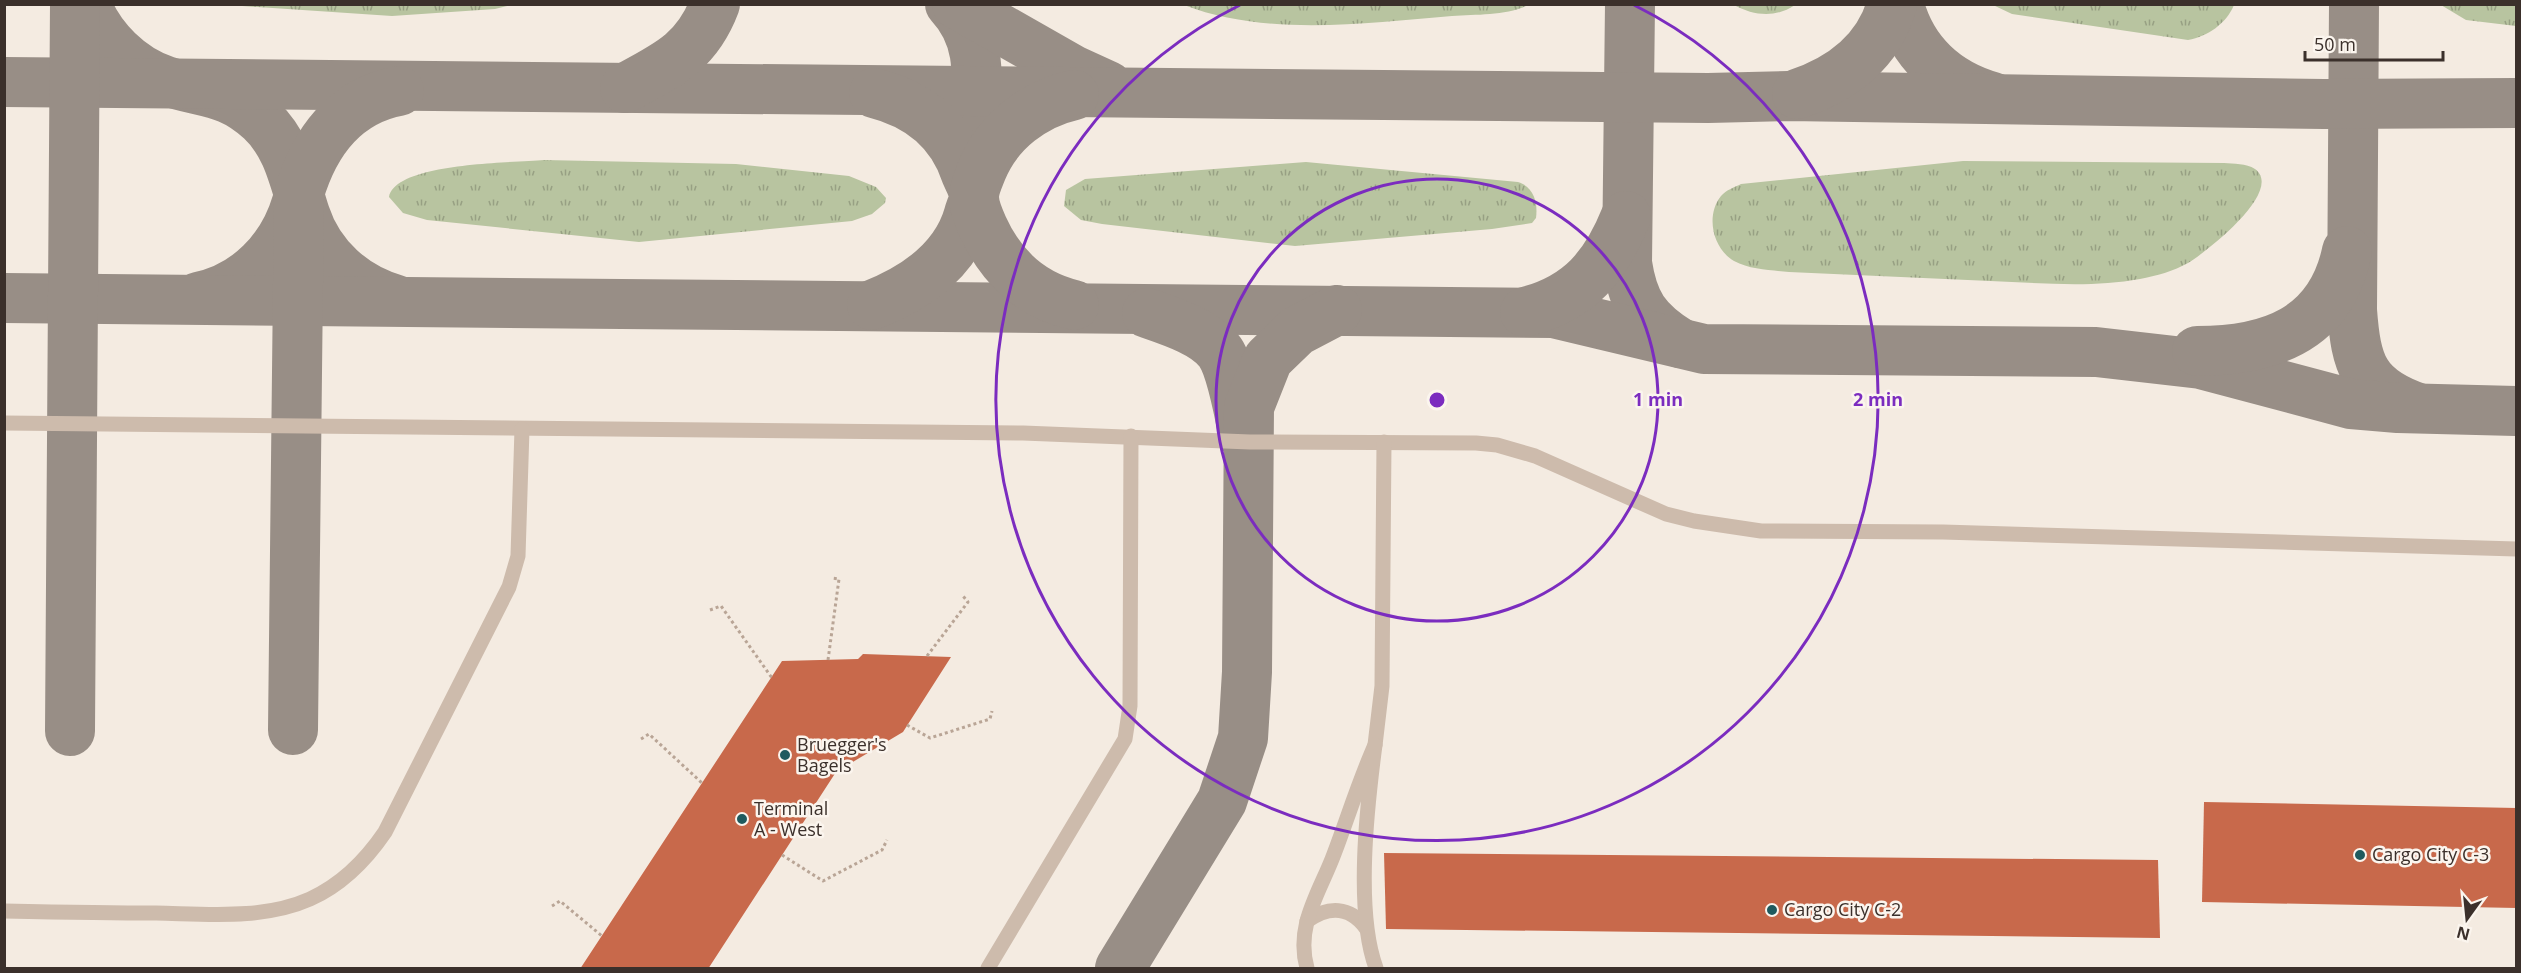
<svg xmlns="http://www.w3.org/2000/svg" width="2521" height="973" font-family="'Open Sans',sans-serif">
<defs>
<pattern id="grass-tufts" width="24" height="20" patternUnits="userSpaceOnUse" patternTransform="scale(1.5)"><rect width="24" height="20" fill="#b8c4a0"/><path d="M3 7l-1-3M5 7V3M7 7l1-3M15 17l-1-3M17 17v-4M19 17l1-3" fill="none" stroke="#97a083"/></pattern>
</defs>
<rect width="100%" height="100%" fill="#f4ebe1"/>
<g fill="url(#grass-tufts)">
<polygon points="228,5 511,5 495,9 392,16"/>
<path d="M1184,5l344,-1v1c-22,11 -51,9 -76,11 -87,7 -185,21 -268,-11z"/>
<path d="M1734,5h61c-19,13 -41,11 -61,0z"/>
<path d="M1993,5h241c-8,19 -26,31 -46,35l-176,-26z"/>
<polygon points="2441,5 2516,5 2516,26 2466,20"/>
<path d="M544,160l192,4 113,12 27,11 10,11 -1,5 -13,11 -20,7 -213,21 -212,-22 -24,-7 -14,-16c7,-35 124,-34 155,-37z"/>
<path d="M1963,161l261,2c10,1 22,0 31,6 30,22 -50,84 -67,94 -14,8 -32,13 -48,16 -48,9 -101,4 -150,2 -67,-3 -134,-6 -201,-9 -18,-2 -38,-2 -55,-11 -21,-12 -29,-45 -13,-65 5,-6 14,-9 20,-12z"/>
<path d="M1306,162l212,20c16,5 20,21 18,36l-4,5 -40,6 -197,17 -193,-22 -21,-4 -17,-14 2,-16 19,-11z"/>
</g>
<g fill="none" stroke-linecap="round" stroke-linejoin="round">
<g stroke="#988e86" stroke-width="50">
<path d="M86,4c14,35 44,65 80,77 38,13 61,8 95,39 27,25 33,60 44,94 14,43 49,74 92,86"/>
<path d="M950,4c33,35 27,75 25,119"/>
<polyline points="957,4 1073,70 1108,86"/>
<path d="M1630,4l-3,259c6,40 18,58 53,80"/>
<path d="M1899,4c12,48 47,80 94,93"/>
<path d="M2354,4l-2,306c4,54 11,79 66,98"/>
<polyline points="4,82 1708,98 1789,96 2324,104 2516,103"/>
<path d="M625,88c43,-23 72,-36 90,-84"/>
<path d="M1797,94c45,-15 82,-43 95,-90"/>
<path d="M198,297c49,-10 85,-47 99,-95"/>
<polyline points="4,298 1553,313 1704,349 2096,352 2201,364 2351,404 2398,408 2516,411"/>
<path d="M872,305c43,-17 84,-44 97,-91 1,-5 5,-12 5,-18 0,-6 -5,-15 -8,-22 -14,-43 -48,-70 -92,-81"/>
<path d="M1074,305c-43,-10 -73,-38 -91,-78 -4,-9 -9,-20 -9,-30 0,-9 5,-19 8,-27 16,-39 52,-66 92,-75"/>
<path d="M1525,312c55,-14 81,-46 101,-96"/>
<path d="M1147,313c23,8 58,19 73,39 11,16 20,64 24,85"/>
<path d="M2197,351c72,0 134,-21 150,-100"/>
<path d="M293,730l6,-536c15,-51 45,-93 100,-103"/>
<polyline points="70,731 75,4"/>
<polyline points="1120,968 1222,801 1243,738 1247,672 1249,407 1268,359 1297,331 1337,310"/>
</g>
</g>
<g fill="#c8694b">
<polygon points="863,654 951,657 903,732 836,772 708,969 580,969 782,661 858,659"/>
<polygon points="2204,802 2517,808 2517,908 2202,902"/>
<polygon points="1384,853 2158,860 2160,938 1386,929"/>
</g>
<g fill="none" stroke-linecap="round" stroke-linejoin="round">
<g stroke="#b9a596" stroke-width="3" stroke-dasharray="3 3" stroke-linecap="butt">
<polyline points="710,610 721,606 772,678"/>
<polyline points="927,656 968,602 963,596"/>
<polyline points="828,660 839,579 831,578"/>
<polyline points="907,725 930,738 990,719 992,711"/>
<polyline points="641,739 649,734 702,783"/>
<polyline points="782,855 823,881 882,850 887,840"/>
<polyline points="552,906 560,901 602,936"/>
</g>
<g stroke="#cdbbac" stroke-width="15">
<polyline points="4,423 1023,433 1250,442 1476,443 1497,445 1535,456 1666,514 1694,521 1761,531 1943,532 2516,549"/>
<polyline points="1375,745 1382,686 1384,442"/>
<path d="M4,911c51,1 102,2 152,2 51,1 107,7 154,-14 31,-14 56,-39 75,-67l124,-245 9,-31 4,-127"/>
<path d="M1307,921c21,-15 43,-15 59,7"/>
<polyline points="988,968 1125,739 1130,706 1131,436"/>
<path d="M1307,968c-12,-43 13,-76 27,-114 14,-37 25,-73 41,-109 -8,61 -20,166 1,223"/>
</g>
</g>
<g fill="none" stroke="#7b2cbf" stroke-width="3">
<circle cx="1437" cy="400" r="221"/>
<path d="M1634 5A441 441 0 1 1 1240 5"/>
</g>
<g fill="#1f5a5e" stroke="#fbf5ee" stroke-width="2">
<circle cx="785" cy="755" r="6"/>
<circle cx="742" cy="819" r="6"/>
<circle cx="2360" cy="855" r="6"/>
<circle cx="1772" cy="910" r="6"/>
</g>
<g text-anchor="middle" stroke-width="5" stroke-linejoin="round" paint-order="stroke">
<g font-size="18" fill="#3b302b" stroke="#fbf5ee" text-anchor="start">
<text x="797" y="751">Bruegger's<tspan x="797" dy="21">Bagels</tspan></text>
<text x="754" y="815">Terminal<tspan x="754" dy="21">A - West</tspan></text>
<text x="2372" y="861">Cargo City C-3</text>
<text x="1784" y="916">Cargo City C-2</text>
</g>
</g>
<circle cx="1437" cy="400" r="9" fill="#7b2cbf" stroke="#fbf5ee" stroke-width="3"/>
<g font-size="18" text-anchor="middle" font-weight="bold" fill="#7b2cbf" stroke="#fbf5ee" stroke-width="5" stroke-linejoin="round" paint-order="stroke">
<text x="1658" y="406">1 min</text>
<text x="1878" y="406">2 min</text>
</g>
<rect width="2521" height="973" fill="none" stroke="#3b302b" stroke-width="12"/>
<g transform="translate(2467 919) rotate(195)" stroke="#fbf5ee" stroke-width="4.5" paint-order="stroke">
<path d="M0-4.5L10 22L0 15L-10 22Z" fill="#3b302b"/>
<text y="-9" font-size="16" font-weight="bold" text-anchor="middle" fill="#3b302b">N</text>
</g>
<path d="M2305 51v9h138v-9" fill="none" stroke="#3b302b" stroke-width="3"/>
<text x="2314" y="51" font-size="18" fill="#3b302b" stroke="#fbf5ee" stroke-width="4.5" paint-order="stroke">50 m</text>
</svg>
